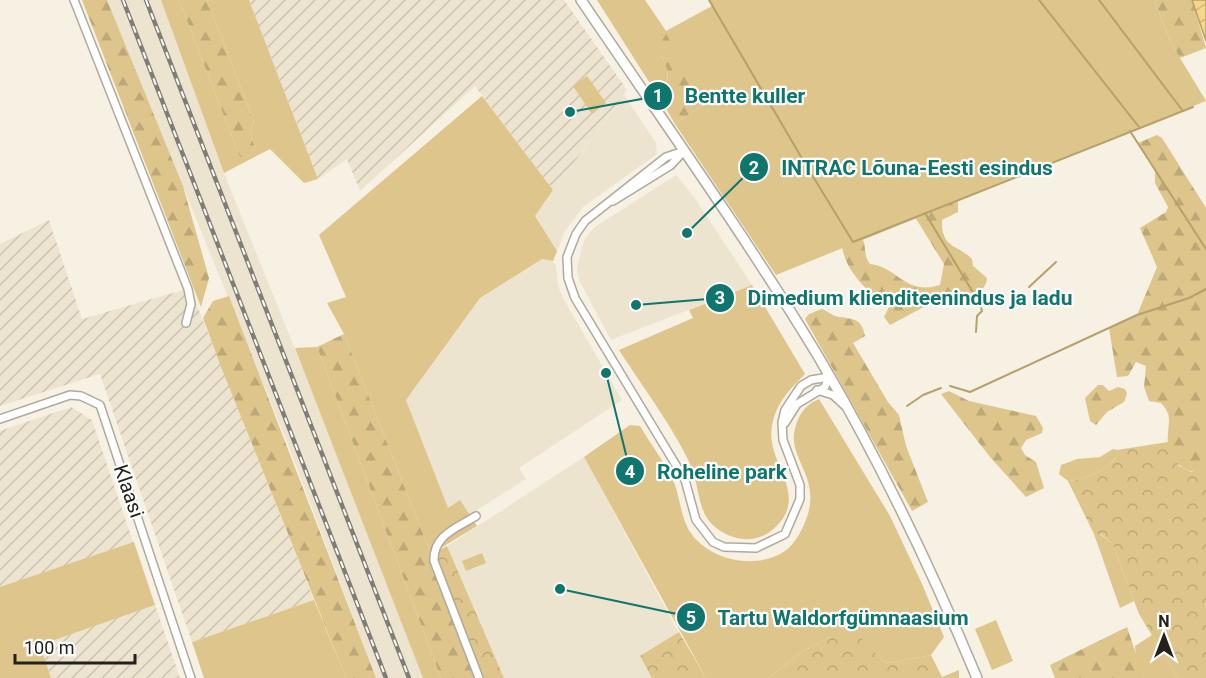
<svg xmlns="http://www.w3.org/2000/svg" width="1206" height="678" font-family="Roboto,sans-serif">
<defs>
<pattern id="industrial-furrows" width="10" height="10" patternUnits="userSpaceOnUse" patternTransform="scale(1.5)"><rect width="10" height="10" fill="#ede4cf"/><path d="M-1 1l2-2M0 10L10 0M9 11l2-2" fill="none" stroke="#cbc3b1"/></pattern>
<pattern id="forest-firs" width="22" height="20" patternUnits="userSpaceOnUse" patternTransform="scale(1.5)"><rect width="22" height="20" fill="#ddc58b"/><path d="M5 1l3.5 6h-7zM16 11l3.5 6h-7z" fill="#bda977"/></pattern>
<pattern id="park-crowns" width="20" height="18" patternUnits="userSpaceOnUse" patternTransform="scale(1.5)"><rect width="20" height="18" fill="#ddc58b"/><path d="M2 6a3 3 0 1 1 6 0M12 15a3 3 0 1 1 6 0" fill="none" stroke="#bda977"/></pattern>
<pattern id="water-waves" width="16" height="10" patternUnits="userSpaceOnUse" patternTransform="scale(1.5)"><rect width="16" height="10" fill="#f6d68b"/><path d="M0 5q4-4 8 0t8 0" fill="none" stroke="#d3b777"/></pattern>
</defs>
<rect width="100%" height="100%" fill="#f6f1e3"/>
<g fill="#ede4cf">
<polygon points="107,0 161,0 224,173 349,483 423,678 376,678 287,442"/>
<polygon points="624,95 656,143 657,154 583,207 565,231 557,251 535,216"/>
<polygon points="676,175 694,197 752,285 611,340 579,280 577,269 581,251 585,239 595,227"/>
<polygon points="542,259 553,261 556,266 558,286 564,300 622,400 519,468 526,479 469,515 460,500 448,509 406,400 480,298"/>
<polygon points="584,457 700,672 692,678 504,678 447,546"/>
</g>
<g fill="url(#industrial-furrows)">
<polygon points="249,0 564,0 627,90 535,216 553,190 475,86 360,191 347,159 318,179"/>
<polygon points="49,220 82,319 190,288 314,600 192,642 100,374 0,406 0,244"/>
<polygon points="71,407 92,420 134,545 0,589 0,431"/>
<polygon points="155,605 180,678 51,678 40,645"/>
</g>
<g fill="#ddc58b">
<polygon points="161,0 179,0 240,157 247,157 255,148 250,131 254,122 207,0 249,0 318,179 304,183 270,149 224,173"/>
<polygon points="597,0 645,0 666,31 712,6 709,0 1154,0 1171,43 1206,101 776,275 675,124 706,103 661,55 668,70 665,107"/>
<polygon points="587,76 606,103 592,114 573,86"/>
<polygon points="482,96 553,190 535,216 557,251 553,261 542,259 480,298 406,400 448,508 460,500 477,526 431,554 344,334 327,303 346,297 319,235"/>
<path d="M752,285l53,89c-16,16 -29,29 -33,52 -7,39 42,70 -1,105 -9,7 -22,10 -34,7 -11,-3 -23,-9 -30,-20 -9,-14 -9,-35 -16,-52 -17,-38 -49,-80 -72,-116l74,-32 -4,-8z"/>
<polygon points="317,347 441,678 423,678 295,348"/>
<path d="M819,399l71,117 32,68 22,53 -13,18 -41,8 -7,-2 -33,-33 -47,23 -35,27h-62l-122,-221 46,-32 10,1c11,19 27,39 35,59 6,17 6,36 18,51 20,25 64,34 92,15 10,-7 18,-22 22,-34 13,-38 -16,-57 -13,-83 2,-16 10,-29 25,-35z"/>
<path d="M1113,449l4,1v6c-10,15 -31,23 -49,25l-9,-7 2,-9 16,-6 23,-2z"/>
<polygon points="1097,532 1112,543 1134,601 1120,608 1094,534"/>
<polygon points="134,542 155,605 40,645 51,678 0,678 0,587"/>
<polygon points="482,553 486,563 466,571 462,561"/>
<polygon points="314,600 346,678 204,678 192,642"/>
<polygon points="996,620 1013,661 992,670 975,629"/>
<polygon points="1152,635 1178,678 1144,678 1136,658 1135,646"/>
</g>
<g fill="url(#forest-firs)">
<polygon points="82,0 107,0 183,186 209,278 201,307"/>
<polygon points="179,0 207,0 254,122 250,131 255,148 247,157 240,157"/>
<polygon points="1154,0 1192,0 1206,48 1180,58 1171,43"/>
<polygon points="665,32 706,103 675,124 665,107 668,71 658,47"/>
<path d="M1157,135l5,3 44,70v264c-19,3 -36,-9 -38,-29 -2,-16 7,-26 -7,-40l-12,-2 -5,-14 2,-21 -10,-4 -8,14 -11,1 -8,-49 28,-13 20,-48 -17,-39 26,-16 2,-5 -13,-24v-14l-17,-26z"/>
<path d="M958,200v12l-16,8c-1,29 16,24 30,39l1,7 14,12c-1,17 -22,22 -36,25l-5,-8 -56,30 -6,-8 5,-10c-4,-7 -9,-8 -15,-12 -15,-11 -30,-31 -32,-49l20,-8c5,9 1,18 8,26 28,3 35,32 70,21l4,-21 -29,-47z"/>
<polygon points="229,296 376,678 346,678 221,367 203,318 213,301"/>
<path d="M822,309c5,2 8,5 13,7 17,4 26,0 30,20l-12,7 35,59 11,13 7,31 22,56 -16,9 -107,-192 4,-5z"/>
<polygon points="344,334 431,554 476,678 441,678 317,347"/>
<polygon points="1098,385 1103,385 1109,391 1118,387 1125,389 1127,394 1124,402 1107,412 1096,425 1090,421 1085,398"/>
<polygon points="949,391 969,401 1036,416 1043,428 1042,433 1026,440 1021,448 1025,455 1036,462 1044,488 1026,497 990,457 941,394"/>
<polygon points="1127,627 1144,678 1055,678 1050,665"/>
</g>
<g fill="url(#park-crowns)">
<path d="M1168,442l11,24 12,6h15v206h-28l-39,-64 -27,-71 -11,-9h-7l-26,-53c18,-2 39,-10 49,-25v-6z"/>
<polygon points="447,546 504,678 476,678 431,554"/>
<polygon points="851,627 883,661 890,663 931,655 942,677 959,670 959,678 768,678 803,651"/>
<polygon points="679,632 706,678 652,678 640,656"/>
</g>
<polygon fill="url(#water-waves)" stroke="#b7a06a" stroke-width="1.5" points="1192,0 1206,0 1206,41 1205,38"/>
<g fill="none" stroke-linecap="round" stroke-linejoin="round">
<g stroke="#b7a06a" stroke-width="2">
<polyline points="709,0 807,167"/>
<polyline points="1039,0 1139,127"/>
<polyline points="1099,0 1182,110"/>
<polyline points="1130,131 1206,249"/>
<polyline points="812,175 853,242 1193,107"/>
<polyline points="925,213 980,304 982,311 977,316 976,332"/>
<polyline points="1029,287 1056,262"/>
<polyline points="950,386 970,392 1137,315 1189,298 1206,289"/>
<polyline points="907,406 923,395 941,388"/>
</g>
<defs>
<g id="minor">
<polyline points="74,0 188,289 191,304 186,323"/>
<polyline points="684,151 666,157 585,221 576,234 567,257 568,278 575,298 685,480 696,520 713,542 724,547 756,548 785,534 800,499 800,485 783,440 782,422 785,410 801,386 811,380 829,377"/>
<polyline points="613,201 671,165 682,153"/>
<polyline points="817,390 833,395 845,406"/>
<polyline points="0,419 70,395 81,396 100,405 191,678"/>
<polyline points="785,423 797,404 825,387 829,377"/>
<path d="M476,516c-19,12 -43,19 -42,45l45,117"/>
</g>
<path id="secondary" d="M581,0c80,118 163,234 237,356 61,103 113,212 159,322"/>
</defs>
<use href="#minor" stroke="#afaa9d" stroke-width="10"/>
<use href="#secondary" stroke="#afaa9d" stroke-width="12"/>
<use href="#minor" stroke="#fff" stroke-width="7"/>
<use href="#secondary" stroke="#fff" stroke-width="9"/>
<defs>
<g id="rail">
<polyline points="123,0 386,678"/>
<polyline points="146,0 409,678"/>
</g>
</defs>
<use href="#rail" stroke="#807d74" stroke-width="4.5"/>
<use href="#rail" stroke="#fefefe" stroke-width="2" stroke-dasharray="7" stroke-linecap="butt"/>
</g>
<g text-anchor="middle" stroke-width="4.5" stroke-linejoin="round" paint-order="stroke">
<g font-size="20" fill="#23211c" stroke="#fefefe">
<text transform="translate(129 491) rotate(71)" y="7">Klaasi</text>
</g>
</g>
<path fill="none" stroke="#0f766e" stroke-width="2" d="M570 112L658 96M687 233L754 167M636 305L720 298M606 373L630 471M560 589L691 617"/>
<g fill="#0f766e" stroke="#fefefe" stroke-width="2">
<circle cx="570" cy="112" r="6"/>
<circle cx="687" cy="233" r="6"/>
<circle cx="636" cy="305" r="6"/>
<circle cx="606" cy="373" r="6"/>
<circle cx="560" cy="589" r="6"/>
<circle cx="658" cy="96" r="15"/>
<circle cx="754" cy="167" r="15"/>
<circle cx="720" cy="298" r="15"/>
<circle cx="630" cy="471" r="15"/>
<circle cx="691" cy="617" r="15"/>
</g>
<g font-size="18" text-anchor="middle" font-weight="bold" fill="#fff">
<text x="658" y="102">1</text>
<text x="754" y="174">2</text>
<text x="720" y="304">3</text>
<text x="630" y="478">4</text>
<text x="691" y="624">5</text>
</g>
<g font-size="21" text-anchor="middle" font-weight="bold" fill="#0f766e" stroke="#fefefe" stroke-width="4.5" stroke-linejoin="round" paint-order="stroke">
<text x="745" y="103">Bentte kuller</text>
<text x="917" y="175">INTRAC Lõuna-Eesti esindus</text>
<text x="910" y="305">Dimedium klienditeenindus ja ladu</text>
<text x="722" y="479">Roheline park</text>
<text x="843" y="625">Tartu Waldorfgümnaasium</text>
</g>
<g transform="translate(1164 636)" stroke="#fefefe" stroke-width="4.5" paint-order="stroke">
<path d="M0-4.5L10 22L0 15L-10 22Z" fill="#23211c"/>
<text y="-9" font-size="16" font-weight="bold" text-anchor="middle" fill="#23211c">N</text>
</g>
<path d="M15 654v9h120v-9" fill="none" stroke="#23211c" stroke-width="3"/>
<text x="24" y="654" font-size="18" fill="#23211c" stroke="#fefefe" stroke-width="4.5" paint-order="stroke">100 m</text>
</svg>
